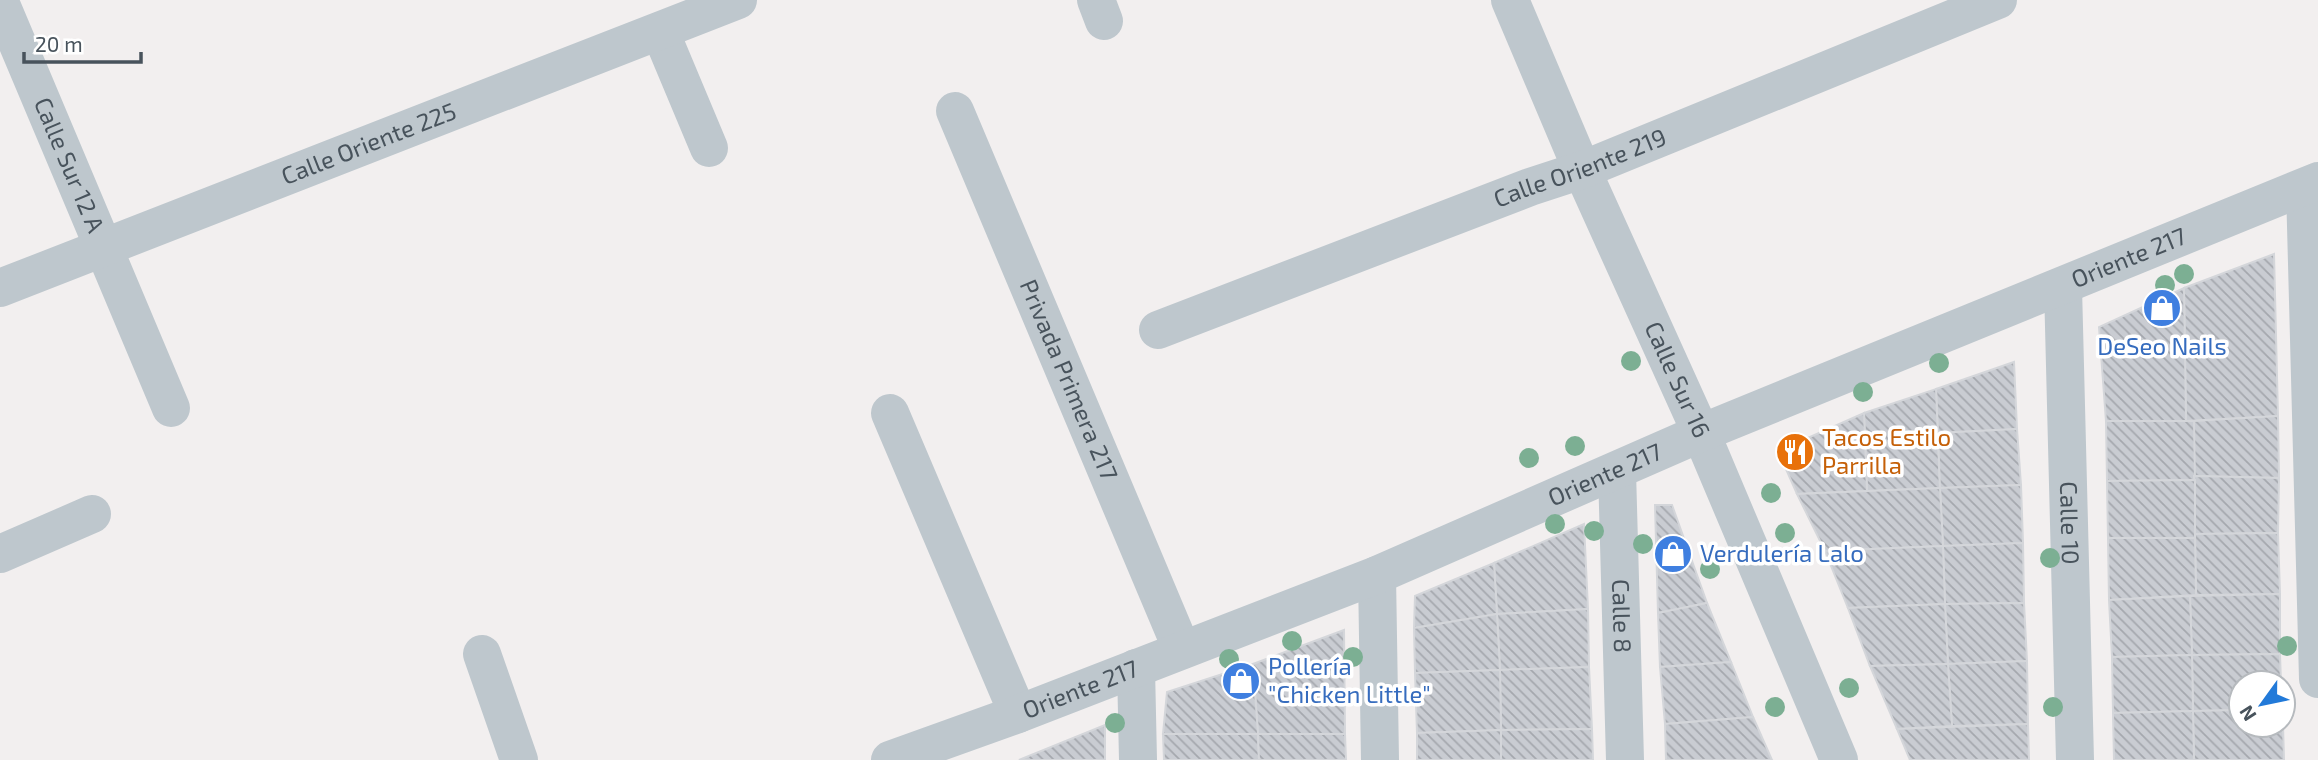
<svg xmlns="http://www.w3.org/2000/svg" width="2318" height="760" font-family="'Exo 2',sans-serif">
<defs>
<pattern id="building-back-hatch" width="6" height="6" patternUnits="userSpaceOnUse" patternTransform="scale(1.75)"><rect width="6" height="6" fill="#c9ccd2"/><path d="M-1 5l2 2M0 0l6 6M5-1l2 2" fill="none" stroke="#a5a8ae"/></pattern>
</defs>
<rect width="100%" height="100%" fill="#f2efef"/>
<g fill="url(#building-back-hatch)" stroke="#d4d6da" stroke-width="2">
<polygon points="2274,254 2278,416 2186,421 2184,288"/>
<polygon points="2184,288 2186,421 2106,421 2099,327"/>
<polygon points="2014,362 2017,429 1938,433 1936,389"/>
<polygon points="1936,389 1940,488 1867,491 1864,413"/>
<polygon points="1864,413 1867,491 1797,494 1778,451"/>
<polygon points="2278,416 2279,478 2194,476 2194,421"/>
<polygon points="2106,421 2194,421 2195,480 2107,481"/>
<polygon points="2017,429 2021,485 1940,488 1938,433"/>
<polygon points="2194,476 2279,478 2278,533 2195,534"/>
<polygon points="2195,480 2195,538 2108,538 2107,481"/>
<polygon points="2021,485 2023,543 1943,546 1940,488"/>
<polygon points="1940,488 1943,546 1825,551 1797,494"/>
<polygon points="1655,505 1672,505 1707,603 1658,613"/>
<polygon points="1584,524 1588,609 1497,614 1494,563"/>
<polygon points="2278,533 2280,594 2196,595 2195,534"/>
<polygon points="2108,538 2195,538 2196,595 2109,600"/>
<polygon points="2023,543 2024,603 1945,604 1943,546"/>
<polygon points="1943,546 1945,604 1848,608 1825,551"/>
<polygon points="1494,563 1497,614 1414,628 1415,596"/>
<polygon points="2280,594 2280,654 2192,655 2190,596"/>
<polygon points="2190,596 2192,655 2112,657 2109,600"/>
<polygon points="1707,603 1731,662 1660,667 1658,613"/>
<polygon points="2024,603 2027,661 1948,664 1945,604"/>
<polygon points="1945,604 1948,664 1870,666 1848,608"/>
<polygon points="1588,609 1589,667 1500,670 1497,614"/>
<polygon points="1497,614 1500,670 1415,673 1414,628"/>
<polygon points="1344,630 1345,734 1258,734 1253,664"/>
<polygon points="2280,654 2281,683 2241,683 2241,710 2193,711 2192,655"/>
<polygon points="2192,655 2193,711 2113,713 2112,657"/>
<polygon points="2027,661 2028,724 1952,726 1948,664"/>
<polygon points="1731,662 1753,717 1665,724 1660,667"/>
<polygon points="1253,664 1258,734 1163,734 1167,692"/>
<polygon points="1948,664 1952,726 1897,729 1870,666"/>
<polygon points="1589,667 1592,729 1501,730 1500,670"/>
<polygon points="1500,670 1501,730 1417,733 1415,673"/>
<polygon points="2241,710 2241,725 2283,725 2284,760 2194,760 2193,711"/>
<polygon points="2193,711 2194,760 2114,760 2113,713"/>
<polygon points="1753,717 1772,760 1666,760 1665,724"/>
<polygon points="2028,724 2029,760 1910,760 1897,729"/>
<polygon points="1105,725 1105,760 1019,760"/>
<polygon points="1592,729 1593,760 1501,760 1501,730"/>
<polygon points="1501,730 1501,760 1417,760 1417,733"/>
<polygon points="1163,734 1258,734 1259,760 1164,760"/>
<polygon points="1258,734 1345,734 1346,760 1259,760"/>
</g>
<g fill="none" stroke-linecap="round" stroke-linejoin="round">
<g stroke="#bec7cd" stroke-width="38">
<polyline points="1096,0 1104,21"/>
<path id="s1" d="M1510,0l72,170 119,263 138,327"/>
<path id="s2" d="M0,2l171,406"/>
<polyline points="660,31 709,148"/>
<path id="s3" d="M955,111l227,539"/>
<polyline points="2305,188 2318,679"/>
<path id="s4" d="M2063,287l12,473"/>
<path id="s5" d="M0,288l738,-288"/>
<path id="s6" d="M1158,330l372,-143 52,-17 416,-170"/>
<polyline points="890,413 1018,714"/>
<path id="s7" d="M1617,471l8,289"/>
<polyline points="0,554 92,514"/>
<polyline points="1377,575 1380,760"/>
<polyline points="482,654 519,760"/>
<polyline points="1136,668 1138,760"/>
<path id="s8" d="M890,760l128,-46 359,-139 324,-142 617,-252"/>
</g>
</g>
<g fill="#7caf93">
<circle cx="2184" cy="274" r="10"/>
<circle cx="2165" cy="285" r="10"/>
<circle cx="1631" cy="361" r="10"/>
<circle cx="1939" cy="363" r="10"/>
<circle cx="1863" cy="392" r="10"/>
<circle cx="1575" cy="446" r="10"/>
<circle cx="1529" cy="458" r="10"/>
<circle cx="1771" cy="493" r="10"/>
<circle cx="1555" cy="524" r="10"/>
<circle cx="1594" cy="531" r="10"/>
<circle cx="1785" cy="533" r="10"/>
<circle cx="1643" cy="544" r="10"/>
<circle cx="2050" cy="558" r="10"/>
<circle cx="1710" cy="569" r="10"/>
<circle cx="1292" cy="641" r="10"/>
<circle cx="2287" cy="646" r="10"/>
<circle cx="1353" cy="657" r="10"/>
<circle cx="1229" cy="659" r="10"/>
<circle cx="1849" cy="688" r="10"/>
<circle cx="1775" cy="707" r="10"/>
<circle cx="2053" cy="707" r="10"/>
<circle cx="1115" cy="723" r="10"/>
</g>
<defs>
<symbol id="shop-disc" viewBox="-11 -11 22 22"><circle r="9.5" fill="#3f7fe0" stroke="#fff"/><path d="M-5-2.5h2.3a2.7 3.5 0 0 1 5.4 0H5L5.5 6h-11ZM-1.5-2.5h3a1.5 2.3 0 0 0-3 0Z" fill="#fff"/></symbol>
<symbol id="restaurant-disc" viewBox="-11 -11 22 22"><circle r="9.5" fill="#e8710a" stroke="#fff"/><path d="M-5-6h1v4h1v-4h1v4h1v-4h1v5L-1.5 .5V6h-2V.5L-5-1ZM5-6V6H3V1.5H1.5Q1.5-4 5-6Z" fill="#fff"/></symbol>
</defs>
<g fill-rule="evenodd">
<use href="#shop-disc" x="2140" y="286" width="44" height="44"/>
<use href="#restaurant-disc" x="1773" y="430" width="44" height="44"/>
<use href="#shop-disc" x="1651" y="532" width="44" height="44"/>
<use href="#shop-disc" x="1219" y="659" width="44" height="44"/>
</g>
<g text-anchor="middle" stroke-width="7" stroke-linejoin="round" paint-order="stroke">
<g font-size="24" fill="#48535c" stroke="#fff">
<text dy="8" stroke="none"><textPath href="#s5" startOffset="396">Calle Oriente 225</textPath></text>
<text dy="8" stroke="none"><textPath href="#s2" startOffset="177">Calle Sur 12 A</textPath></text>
<text dy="8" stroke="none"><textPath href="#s6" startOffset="452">Calle Oriente 219</textPath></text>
<text dy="8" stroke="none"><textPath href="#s8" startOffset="1337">Oriente 217</textPath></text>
<text dy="8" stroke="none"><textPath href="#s1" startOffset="415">Calle Sur 16</textPath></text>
<text dy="8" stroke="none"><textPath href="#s3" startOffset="292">Privada Primera 217</textPath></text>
<text dy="8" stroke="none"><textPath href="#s8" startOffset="770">Oriente 217</textPath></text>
<text dy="8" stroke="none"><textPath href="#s4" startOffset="236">Calle 10</textPath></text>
<text dy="8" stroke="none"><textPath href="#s7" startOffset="145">Calle 8</textPath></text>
<text dy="8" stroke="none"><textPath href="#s8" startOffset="203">Oriente 217</textPath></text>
</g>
<g font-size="24" fill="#366cbe" stroke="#fff" text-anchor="start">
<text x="2162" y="355" text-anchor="middle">DeSeo Nails</text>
<text x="1700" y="562">Verdulería Lalo</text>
<text x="1268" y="675">Pollería<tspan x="1268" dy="28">"Chicken Little"</tspan></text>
</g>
<g font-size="24" fill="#c56008" stroke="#fff" text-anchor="start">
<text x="1822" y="446">Tacos Estilo<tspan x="1822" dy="28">Parrilla</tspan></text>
</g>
</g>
<g transform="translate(2262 704) rotate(237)"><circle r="33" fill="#ffffff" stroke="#b6babe" stroke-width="2"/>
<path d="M0-5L12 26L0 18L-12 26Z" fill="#227ad9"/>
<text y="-10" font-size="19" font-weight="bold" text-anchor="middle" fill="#48535c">N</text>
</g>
<path d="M24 52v10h117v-10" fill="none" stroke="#48535c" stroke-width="3.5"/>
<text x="35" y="52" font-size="21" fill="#48535c" stroke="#ffffff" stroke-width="5" paint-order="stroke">20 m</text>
</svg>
